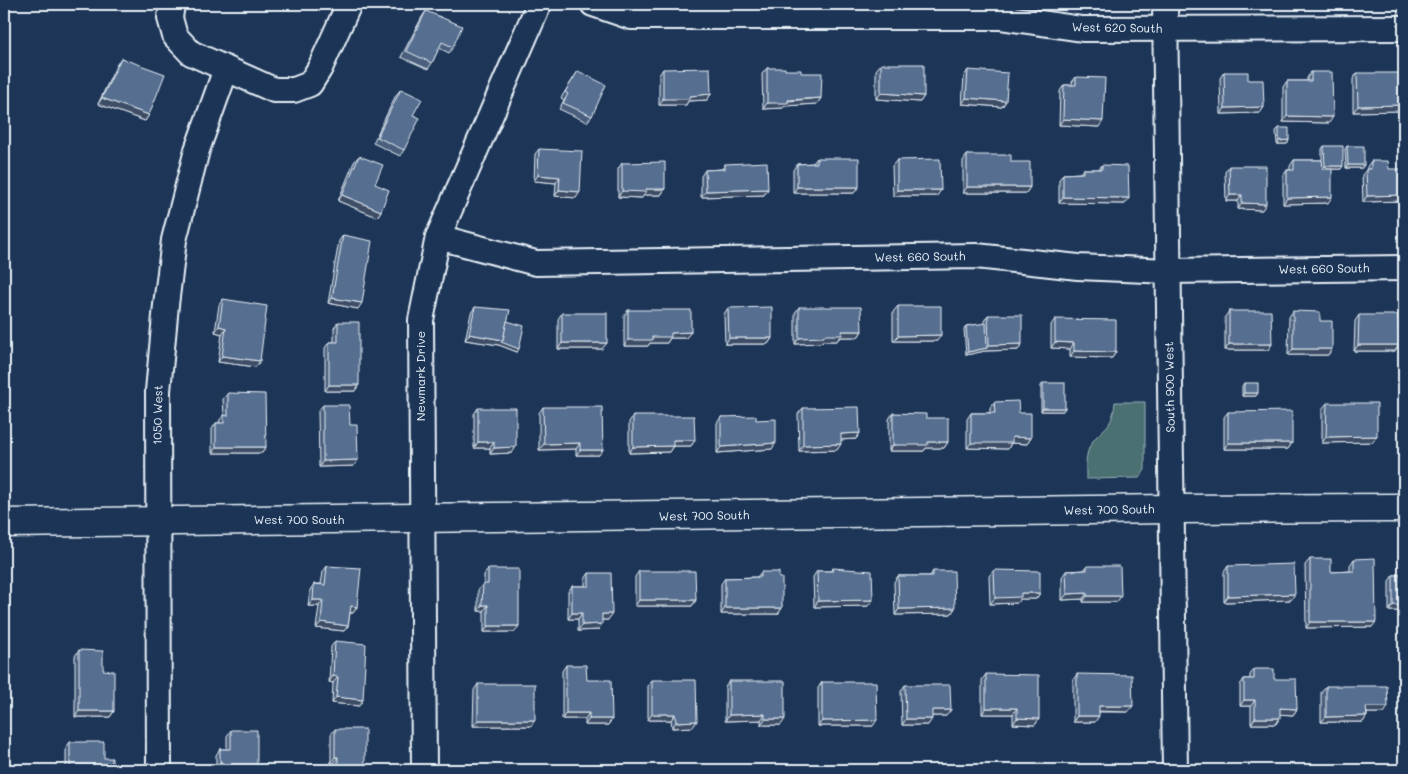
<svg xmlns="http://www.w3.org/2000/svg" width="1408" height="774" font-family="Mali,sans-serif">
<rect width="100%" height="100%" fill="#1d3557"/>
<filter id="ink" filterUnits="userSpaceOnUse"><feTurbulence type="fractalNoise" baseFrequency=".02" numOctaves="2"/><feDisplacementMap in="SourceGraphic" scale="10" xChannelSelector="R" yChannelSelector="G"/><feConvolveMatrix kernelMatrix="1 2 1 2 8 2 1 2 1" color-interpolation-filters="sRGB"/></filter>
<g filter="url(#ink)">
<path fill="#4b7072" stroke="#9ab0b5" d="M1115,402h30v68l-6,8 -53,1c0,-11 -1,-21 3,-31 11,-23 23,-14 26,-46z"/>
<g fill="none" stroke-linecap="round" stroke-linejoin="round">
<defs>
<g id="street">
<polyline points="172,4 170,18 175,36 191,53 274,90 294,90 310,84 320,68 349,4"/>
<polyline points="593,4 631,17 1000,17 1082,29 1404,28"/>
<polyline points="1165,4 1175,770"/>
<polyline points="438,237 536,263 976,256 1078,267 1169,271 1404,268"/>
<polyline points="159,770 158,391 166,305 174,240 197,150 226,69"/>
<polyline points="424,770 421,320 438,237 539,4"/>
</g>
<polyline id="secondary" points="4,523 1172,509 1404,508"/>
</defs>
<use href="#street" stroke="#e8f1f8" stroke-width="28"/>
<use href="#secondary" stroke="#e8f1f8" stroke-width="31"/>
<use href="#street" stroke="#1d3557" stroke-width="24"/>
<use href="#secondary" stroke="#1d3557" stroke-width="28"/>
</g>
<g fill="#4a5f7c" stroke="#e8f1f8">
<polygon points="426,11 453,47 449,53 439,48 432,63 428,69 401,57 422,17"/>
<polygon points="121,58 149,115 145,121 98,104 117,64"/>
<polygon points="881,64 924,96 920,102 876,99 876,70"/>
<polygon points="767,68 801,73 821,98 817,104 785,106 783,108 763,109 762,74"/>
<polygon points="663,69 711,94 707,100 688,101 686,105 659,105 659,75"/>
<polygon points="968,70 1006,101 1002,107 962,104 964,76"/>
<polygon points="578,71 592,116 587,122 559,109 564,100 561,98"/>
<polygon points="1224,72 1248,80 1264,107 1260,113 1221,114 1220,78"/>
<polygon points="1311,72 1329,123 1283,122 1283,87 1287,81 1307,81 1307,78"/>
<polygon points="1357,73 1399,111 1353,112 1353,79"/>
<polygon points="1076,77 1099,127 1059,125 1060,91 1064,85 1072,85 1072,82"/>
<polygon points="401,89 413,115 404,150 400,156 373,143 396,95"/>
<polygon points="1279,128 1289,140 1287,144 1277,144 1276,131"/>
<polygon points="1324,146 1341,169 1323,169 1328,203 1283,204 1283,176 1287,170 1290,170 1290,166 1294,160 1322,160 1322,149"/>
<polygon points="1347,146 1362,168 1346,168 1345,149"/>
<polygon points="539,149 576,198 555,196 556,183 534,181 535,154"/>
<polygon points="967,155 1011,162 1030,187 1026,193 963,193 963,161"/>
<polygon points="359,156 381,211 377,217 338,201 354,162"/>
<polygon points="817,158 859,187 854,193 793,193 793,170 797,164 813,163"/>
<polygon points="897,160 937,196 893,196 892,166"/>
<polygon points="1371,161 1389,169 1404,201 1363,202 1362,175 1367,169 1367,167"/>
<polygon points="622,163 665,189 661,195 644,195 642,198 618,197 618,169"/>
<polygon points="725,164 768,189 764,195 701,197 701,176 705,170 722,169"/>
<polygon points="1102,165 1129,198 1125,204 1059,203 1059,180 1063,174 1080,173 1083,169 1099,169"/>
<polygon points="1229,166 1262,210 1238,209 1238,201 1226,201 1225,172"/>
<polygon points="343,235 358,309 328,303 339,241"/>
<polygon points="223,299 256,367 218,362 222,334 215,332 219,305"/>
<polygon points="898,306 937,341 893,341 893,312"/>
<polygon points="475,307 507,321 517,352 499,345 465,340 471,313"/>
<polygon points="799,307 862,331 858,337 840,337 837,341 822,341 820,343 795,344 795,313"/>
<polygon points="728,308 772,338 768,344 725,344 724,314"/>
<polygon points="628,310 686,338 670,338 667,343 650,343 648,346 624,346 624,316"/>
<polygon points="1229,311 1272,344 1268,350 1225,350 1225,317"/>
<polygon points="1293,311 1332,349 1328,355 1288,355 1289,317"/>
<polygon points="562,313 602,349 558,349 558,319"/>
<polygon points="988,315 1022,344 1018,350 985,351 966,355 964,329 966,326 984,324 984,321"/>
<polygon points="1359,315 1395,351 1354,351 1355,321"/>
<polygon points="1055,319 1116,352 1112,358 1070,357 1070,349 1051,348 1051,325"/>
<polygon points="338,322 355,391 325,391 325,348 329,342 334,342 334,328"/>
<polygon points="1043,383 1063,411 1041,411 1041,386"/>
<polygon points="1244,383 1256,396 1242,396 1242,386"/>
<polygon points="228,393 266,447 262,453 212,453 212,429 216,423 220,423 219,421 224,415 223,399"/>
<polygon points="994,402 1019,413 1031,438 1027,444 1011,443 1008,449 967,448 967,419 971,413 990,413 990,408"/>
<polygon points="1327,403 1373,442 1322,443 1322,409"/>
<polygon points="323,405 350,425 358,460 354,466 319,467 318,411"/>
<polygon points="543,407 599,455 576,455 576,449 539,450 539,413"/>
<polygon points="478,408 512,453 490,454 490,448 474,448 474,414"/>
<polygon points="803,408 860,433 856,439 841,440 837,450 799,451 798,414"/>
<polygon points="1228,412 1292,443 1288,449 1224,449 1224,417"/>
<polygon points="893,413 926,418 948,442 944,448 926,448 924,451 889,451 889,419"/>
<polygon points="633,416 695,440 691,446 673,446 669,452 629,453 629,422"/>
<polygon points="721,417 756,420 772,449 717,453 717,423"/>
<polygon points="1310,559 1331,572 1350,571 1350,565 1354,559 1372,627 1306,628 1305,565"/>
<polygon points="327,566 357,607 353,613 350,613 348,626 344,631 316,628 319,606 308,606 310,590 314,584 321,584 323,572"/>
<polygon points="1087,566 1117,602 1083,602 1083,599 1062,600 1062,577 1066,571 1084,570"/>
<polygon points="1228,566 1291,600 1224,602 1224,572"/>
<polygon points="833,568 868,606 814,607 813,577 817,571 830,571"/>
<polygon points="488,569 515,632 484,632 484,611 478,611 478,590 483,584 484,584 484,575"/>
<polygon points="994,570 1040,593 1036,599 1020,599 1017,603 990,604 989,576"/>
<polygon points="639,571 696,600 692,606 635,606 635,577"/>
<polygon points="933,571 955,608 951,614 895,615 894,582 898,576 930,576"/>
<polygon points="761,572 779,578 782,608 778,614 721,614 721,584 725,578 757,577"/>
<polygon points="589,573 608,620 602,620 598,630 578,631 578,619 568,619 568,592 572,586 585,586 585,579"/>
<polygon points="1393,575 1404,575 1404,611 1389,611 1389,581"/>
<polygon points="335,641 359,706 332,703 333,683 329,682 331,647"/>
<polygon points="79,650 114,711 110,717 75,717 75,656"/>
<polygon points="566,665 587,680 612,719 608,725 585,725 585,719 562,719 562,671"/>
<polygon points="1254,669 1274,679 1297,709 1293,715 1280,714 1276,724 1251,724 1251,706 1240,706 1240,685 1244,679 1250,679 1250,675"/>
<polygon points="986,674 1039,719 1035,725 1013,724 1013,714 982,714 982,680"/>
<polygon points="1077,674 1128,712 1099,712 1095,722 1073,722 1073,680"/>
<polygon points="652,680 693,727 672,728 671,720 648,720 648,686"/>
<polygon points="729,681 781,725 761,725 761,720 725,721 725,687"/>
<polygon points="822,682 873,726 818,726 818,688"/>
<polygon points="478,684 531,726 473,726 474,690"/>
<polygon points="905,685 946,716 932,716 928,725 902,725 901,691"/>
<polygon points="1404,685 1404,724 1401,724 1400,691"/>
<polygon points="1326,686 1384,713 1367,713 1367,716 1363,722 1321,722 1321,692"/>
<polygon points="335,729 365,770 334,770 334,763 331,763 331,734"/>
<polygon points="231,730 257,770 218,770 218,768 216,768 216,755 220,749 227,749 227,736"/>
<polygon points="70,742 104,758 112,770 66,770 66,748"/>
</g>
<g fill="#3c4d65" stroke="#e8f1f8">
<polygon points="881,93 924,96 920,102 876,99"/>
<polygon points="711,94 707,100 688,101 686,105 659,105 663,99 690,96"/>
<polygon points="102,98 149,115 145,121 98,104"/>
<polygon points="821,98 817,104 785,106 783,108 763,109 767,103"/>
<polygon points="966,98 1006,101 1002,107 962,104"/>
<polygon points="1403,105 1399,111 1353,112 1358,106"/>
<polygon points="1264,107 1260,113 1221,114 1225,108"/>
<polygon points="1287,116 1333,117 1329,123 1283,122"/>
<polygon points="1063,119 1103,121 1099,127 1059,125"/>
<polygon points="1289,140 1287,144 1277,144 1279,141"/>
<polygon points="1348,165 1364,165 1362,168 1346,168"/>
<polygon points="1325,166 1343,166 1341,169 1322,169"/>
<polygon points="538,175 560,177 556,183 534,181"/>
<polygon points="797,187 859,187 854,193 793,193"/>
<polygon points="967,187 1030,187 1026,193 963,193"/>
<polygon points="646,189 665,189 661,195 644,195 642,198 618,197 622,191"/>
<polygon points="768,189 764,195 701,197 706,191"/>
<polygon points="559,190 580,192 576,198 555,196"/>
<polygon points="897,190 941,190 937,196 893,196"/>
<polygon points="342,195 381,211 377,217 338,201"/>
<polygon points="1230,195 1242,195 1238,201 1226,201"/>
<polygon points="1404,195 1404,201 1363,202 1367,196"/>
<polygon points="1063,197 1129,198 1125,204 1059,203"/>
<polygon points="1332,197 1328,203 1283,204 1287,198"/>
<polygon points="1242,203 1266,204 1262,210 1238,209"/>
<polygon points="332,298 362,303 358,309 328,303"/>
<polygon points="219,326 226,328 222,334 215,332"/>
<polygon points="842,331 862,331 858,337 840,337 837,341 822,341 820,343 795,344 799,338 824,335"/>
<polygon points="691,332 686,338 670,338 667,343 650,343 648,346 624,346 628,340 652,337 671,333"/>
<polygon points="469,334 503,340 519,349 517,352 499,345 465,340"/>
<polygon points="941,335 937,341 893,341 898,336"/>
<polygon points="729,338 772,338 768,344 725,344"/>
<polygon points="1055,342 1074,343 1070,349 1051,348"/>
<polygon points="562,343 607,343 602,349 558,349"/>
<polygon points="1022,344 1018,350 985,351 966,355 968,352 987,348 989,345"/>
<polygon points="1229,344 1272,344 1268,350 1225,350"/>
<polygon points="1358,345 1399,345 1395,351 1354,351"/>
<polygon points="1293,349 1332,349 1328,355 1288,355"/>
<polygon points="1074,351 1116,352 1112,358 1070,357"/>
<polygon points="222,356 260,361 256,367 218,362"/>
<polygon points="329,385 359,385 355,391 325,391"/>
<polygon points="1244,393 1258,393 1256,396 1242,396"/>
<polygon points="1043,408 1065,408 1063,411 1041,411"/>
<polygon points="860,433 856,439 837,440 841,434"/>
<polygon points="1377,436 1373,442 1322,443 1326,437"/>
<polygon points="1012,437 1031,438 1027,444 1011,443 1008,449 967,448 971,443"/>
<polygon points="673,440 695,440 691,446 669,446"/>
<polygon points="478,442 494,442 490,448 474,448"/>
<polygon points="928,442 948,442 944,448 926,448 924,451 889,451 893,445"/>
<polygon points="580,443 576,449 539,450 544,444"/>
<polygon points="776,443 772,449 717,453 721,447"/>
<polygon points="1228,443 1292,443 1288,449 1224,449"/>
<polygon points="841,444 837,450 799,451 803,445"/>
<polygon points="673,446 669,452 629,453 633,447"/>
<polygon points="216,447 266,447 262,453 212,453"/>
<polygon points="516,447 512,453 490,454 494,448"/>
<polygon points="580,450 603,450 599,455 576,455"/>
<polygon points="358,460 354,466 319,467 323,461"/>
<polygon points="1021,593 1040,593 1036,599 1020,599 1017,603 990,604 995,598"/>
<polygon points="1087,593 1083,599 1062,600 1067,594"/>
<polygon points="1295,594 1291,600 1224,602 1228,596"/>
<polygon points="1087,596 1121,596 1117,602 1083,602"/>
<polygon points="313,600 323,600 319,606 308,606"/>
<polygon points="639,600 696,600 692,606 635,606"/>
<polygon points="873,600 868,606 814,607 818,601"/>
<polygon points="482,605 488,605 484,611 478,611"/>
<polygon points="1393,605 1404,606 1404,611 1389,611"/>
<polygon points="351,606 357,607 353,613 347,612"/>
<polygon points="725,608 782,608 778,614 721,614"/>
<polygon points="955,608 951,614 895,615 899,609"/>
<polygon points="572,613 582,613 578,619 568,619"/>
<polygon points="602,614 612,614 608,620 598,620"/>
<polygon points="321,622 348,626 344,631 316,628"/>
<polygon points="1310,622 1376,622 1372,627 1306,628"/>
<polygon points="602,624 598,630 578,631 582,625"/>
<polygon points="488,626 519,626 515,632 484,632"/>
<polygon points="333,676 338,677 333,683 329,682"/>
<polygon points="336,697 363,700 359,706 332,703"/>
<polygon points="1244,700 1255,700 1251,706 1240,706"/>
<polygon points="1099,706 1133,706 1128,712 1095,711"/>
<polygon points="1366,707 1388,707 1384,713 1362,713"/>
<polygon points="986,708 1017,708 1013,714 982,714"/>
<polygon points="1280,708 1297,709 1293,715 1275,714"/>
<polygon points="932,710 951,710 946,716 928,716"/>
<polygon points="79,711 114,711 110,717 75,717"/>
<polygon points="566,713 589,713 585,719 562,719"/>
<polygon points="652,714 675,714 671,720 648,720"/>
<polygon points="765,714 761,720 725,721 729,715"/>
<polygon points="1077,716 1099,716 1095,722 1073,722"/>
<polygon points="1367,716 1363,722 1321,722 1326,717"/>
<polygon points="1017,718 1039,719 1035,725 1013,724"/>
<polygon points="1255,718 1280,718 1276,724 1251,724"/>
<polygon points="589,719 612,719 608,725 585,725"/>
<polygon points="765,719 785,719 781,725 761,725"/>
<polygon points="906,719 932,719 928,725 902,725"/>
<polygon points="1404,719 1404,724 1401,724"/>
<polygon points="478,720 535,720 531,726 473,726"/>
<polygon points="877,720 873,726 818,726 822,721"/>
<polygon points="697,721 693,727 672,728 676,722"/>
<polygon points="335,757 338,757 334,763 331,763"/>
<polygon points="220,762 222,762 218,768 216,768"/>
</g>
<g fill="#566e90" stroke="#e8f1f8">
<polygon points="426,11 462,26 453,47 442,42 432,63 406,51"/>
<polygon points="121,58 165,74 149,115 102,98"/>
<polygon points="881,64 924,64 924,96 881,93"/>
<polygon points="710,68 711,94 690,96 690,99 663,99 663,69"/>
<polygon points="767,68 785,68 785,70 801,70 801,73 822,73 821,98 788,100 788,103 767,103"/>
<polygon points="968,70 1008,73 1006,101 966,98"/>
<polygon points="578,71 606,85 592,116 563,103 568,94 565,92"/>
<polygon points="1224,72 1248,72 1248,80 1263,80 1264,107 1225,108"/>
<polygon points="1311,72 1332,72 1333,117 1287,116 1287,81 1311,81"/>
<polygon points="1357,73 1402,73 1403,105 1358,106"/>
<polygon points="1076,77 1105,78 1103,121 1063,119 1064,85 1076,85"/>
<polygon points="401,89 422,99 413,115 420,118 404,150 377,137"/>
<polygon points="1279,128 1289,128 1289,140 1279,141"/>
<polygon points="1324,146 1343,146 1343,166 1325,166"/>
<polygon points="1347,146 1364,146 1364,165 1348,165"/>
<polygon points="539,149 582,151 580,192 559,190 560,177 538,175"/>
<polygon points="967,155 1011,155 1011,162 1030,162 1030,187 967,187"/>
<polygon points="359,156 383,165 375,184 389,190 381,211 342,195"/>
<polygon points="817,158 859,158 859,187 797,187 797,164 817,163"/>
<polygon points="940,159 941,190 897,190 897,160"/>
<polygon points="1294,160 1322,160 1323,169 1332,169 1332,197 1287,198 1287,170 1294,170"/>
<polygon points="1371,161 1388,161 1389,169 1404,169 1404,195 1367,196 1366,169 1371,169"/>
<polygon points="665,162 665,189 646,189 646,192 622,191 622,163"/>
<polygon points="767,162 768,189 706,191 705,170 725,169 725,164"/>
<polygon points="1102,165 1128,166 1129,198 1063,197 1063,174 1083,173 1083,169 1102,169"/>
<polygon points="1229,166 1266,166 1266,204 1242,203 1242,195 1230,195"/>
<polygon points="343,235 372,241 362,303 332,298"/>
<polygon points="223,299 267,306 260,361 222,356 226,328 219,326"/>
<polygon points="898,306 941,306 941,335 898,336"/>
<polygon points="475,307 510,310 503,340 469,334"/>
<polygon points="772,307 772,338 729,338 728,308"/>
<polygon points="799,307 861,307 862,331 842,331 842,335 824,335 824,337 799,338"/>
<polygon points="628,310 691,310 691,332 671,333 671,337 652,337 652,340 628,340"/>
<polygon points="1229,311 1271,311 1272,344 1229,344"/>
<polygon points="1293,311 1320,312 1320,321 1332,321 1332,349 1293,349"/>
<rect x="562" y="313" width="45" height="30"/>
<polygon points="988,315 1022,315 1022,344 989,345"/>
<polygon points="1359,315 1398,315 1399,345 1358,345"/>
<polygon points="1055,319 1116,320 1116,352 1074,351 1074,343 1055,342"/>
<polygon points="507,321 524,326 519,349 501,342 503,340"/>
<polygon points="338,322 359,322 359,385 329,385 329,342 338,342"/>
<polygon points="986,323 987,348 968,352 966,326"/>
<rect x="1043" y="383" width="22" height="25"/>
<rect x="1244" y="383" width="14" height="10"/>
<polygon points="228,393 265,394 266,447 216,447 216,423 224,423 224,415 228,416"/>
<polygon points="1018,401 1019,413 1031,413 1031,438 1012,437 1012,443 971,443 971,413 995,413 994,402"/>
<polygon points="1327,403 1377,403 1377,436 1326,437"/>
<polygon points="323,405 349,405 350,425 357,425 358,460 323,461"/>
<polygon points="543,407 602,407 603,450 580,450 580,443 544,444"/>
<polygon points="859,407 860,433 841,434 841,444 803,445 803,408"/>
<polygon points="478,408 516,408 516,447 494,448 494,442 478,442"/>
<polygon points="1292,411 1292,443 1228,443 1228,412"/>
<polygon points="893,413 926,414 926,418 948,418 948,442 928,442 928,445 893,445"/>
<polygon points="633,416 694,416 695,440 673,440 673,446 633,447"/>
<polygon points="756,416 756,420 776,419 776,443 721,447 721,417"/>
<polygon points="1375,558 1376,622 1310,622 1310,559 1331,559 1331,572 1354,571 1354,559"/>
<polygon points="1294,564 1295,594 1228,596 1228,566"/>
<polygon points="327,566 361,568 357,607 351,606 348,626 321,622 323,600 313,600 314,584 325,585"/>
<polygon points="1087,566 1120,566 1121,596 1087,596 1087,593 1067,594 1066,571 1087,570"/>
<polygon points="833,568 872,571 873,600 818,601 817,571 833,571"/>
<polygon points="488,569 519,569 519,626 488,626 488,605 482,605 483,584 488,584"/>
<polygon points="994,570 1040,571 1040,593 1021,593 1021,597 995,598"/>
<polygon points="639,571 695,571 696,600 639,600"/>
<polygon points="933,571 954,571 955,608 899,609 898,576 933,576"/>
<polygon points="761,572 779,572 779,578 782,578 782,608 725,608 725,578 761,577"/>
<polygon points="589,573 611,573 612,614 602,614 602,624 582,625 582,613 572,613 572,586 589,586"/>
<polygon points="1393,575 1404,575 1404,606 1393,605"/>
<polygon points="335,641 366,644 363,700 336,697 338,677 333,676"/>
<polygon points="79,650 103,651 103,670 114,671 114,711 79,711"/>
<polygon points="566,665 586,665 587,680 611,680 612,719 589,719 589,713 566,713"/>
<polygon points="1254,669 1274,669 1274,679 1296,679 1297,709 1280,708 1280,718 1255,718 1255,700 1244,700 1244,679 1254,679"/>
<polygon points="986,674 1039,675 1039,719 1017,718 1017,708 986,708"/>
<polygon points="1077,674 1132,675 1133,706 1099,706 1099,716 1077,716"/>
<polygon points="652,680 696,680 697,721 676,722 675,714 652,714"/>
<polygon points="729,681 785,681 785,719 765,719 765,714 729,715"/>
<polygon points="822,682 876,682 877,720 822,721"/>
<rect x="478" y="684" width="57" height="36"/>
<polygon points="905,685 950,685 951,710 932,710 932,719 906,719"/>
<polygon points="1326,686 1387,686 1388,707 1366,707 1367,716 1326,717"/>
<polygon points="335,729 365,729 365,770 338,770 338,757 335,757"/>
<polygon points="231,730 257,730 257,770 222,770 222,762 220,762 220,749 231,749"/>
<polygon points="70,742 104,742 104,758 112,758 112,770 70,770"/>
</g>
</g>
<g text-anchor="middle" stroke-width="4" stroke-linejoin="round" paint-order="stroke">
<g font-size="12" fill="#e8f1f8" stroke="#1d3557">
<text transform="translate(1117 28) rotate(1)" y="4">West 620 South</text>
<text transform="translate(920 257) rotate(-1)" y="4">West 660 South</text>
<text transform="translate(1324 269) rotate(-1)" y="4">West 660 South</text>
<text transform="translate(421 376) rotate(-90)" y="4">Newmark Drive</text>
<text transform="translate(1170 387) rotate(-91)" y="4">South 900 West</text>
<text transform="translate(158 415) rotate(-89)" y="4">1050 West</text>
<text transform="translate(1109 510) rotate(-1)" y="4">West 700 South</text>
<text transform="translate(704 516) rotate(-1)" y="4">West 700 South</text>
<text x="299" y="524">West 700 South</text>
</g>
</g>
<rect width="1408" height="774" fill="none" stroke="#1d3557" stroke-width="20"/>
<rect x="10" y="10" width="1388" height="754" fill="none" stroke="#e8f1f8" stroke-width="2" filter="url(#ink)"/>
</svg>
